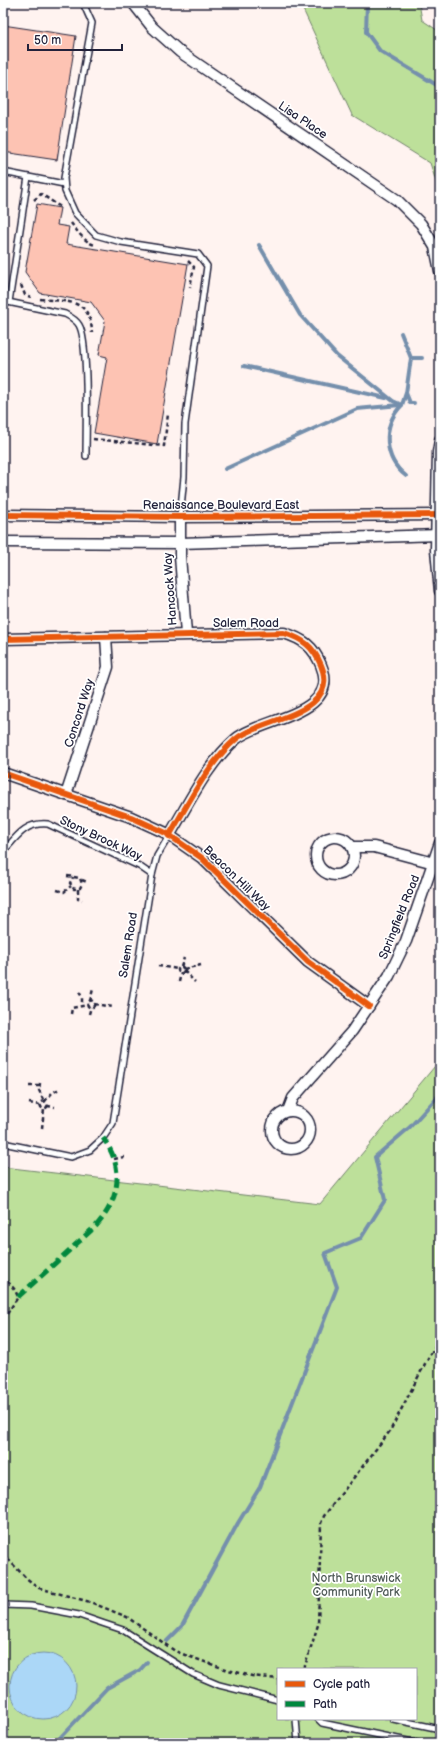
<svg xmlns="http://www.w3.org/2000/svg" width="443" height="1746" font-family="'Balsamiq Sans',sans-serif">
<rect width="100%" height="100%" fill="#fff3f0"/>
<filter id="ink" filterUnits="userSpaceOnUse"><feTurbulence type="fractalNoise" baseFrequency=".025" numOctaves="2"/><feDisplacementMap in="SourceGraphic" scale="8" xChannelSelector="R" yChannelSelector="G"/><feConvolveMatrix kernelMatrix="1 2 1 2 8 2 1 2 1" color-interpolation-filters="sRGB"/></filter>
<g filter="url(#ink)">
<g fill="#bde09a" stroke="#70816a" fill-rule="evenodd">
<polygon points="300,3 419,3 422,20 440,32 440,194 430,163 352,115"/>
<path d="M440,1060v683h-437v-576l317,37zM278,1669h138v50h-138z"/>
</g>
<circle fill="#abd7f7" stroke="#748fac" cx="43" cy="1686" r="33"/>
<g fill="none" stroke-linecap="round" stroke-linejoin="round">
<g stroke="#748fac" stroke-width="4">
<polyline points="367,3 366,32 380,51 440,87"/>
<polyline points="259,245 300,315 337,356 393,401 402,405 406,393 411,358 422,358"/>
<polyline points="401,333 411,358"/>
<polyline points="244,366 386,398"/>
<polyline points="406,393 410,403 414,403"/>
<path d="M402,405c-21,21 -18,54 4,71"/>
<polyline points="225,469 357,409 400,405"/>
<polyline points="167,1641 182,1626 238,1523 260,1487 337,1287 325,1253 361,1238 385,1200 375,1157 410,1127 440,1094"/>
<polyline points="55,1743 107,1688 140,1670 147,1662"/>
</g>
</g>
<g fill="#fdc3b3" stroke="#22223b">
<polygon points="3,25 76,36 57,160 3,152"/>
<polygon points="37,204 60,208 57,225 69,227 66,244 188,264 157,444 94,433 107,357 99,355 105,321 91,302 40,293 25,272"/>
</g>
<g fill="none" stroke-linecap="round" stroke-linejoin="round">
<defs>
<g id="lane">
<polyline points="83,3 92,23 64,178 65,191 75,213 96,235 121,242 198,254 207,266 185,424 184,477 180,517"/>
<polyline points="3,172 64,184"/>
<path d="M3,301l62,13c6,3 11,6 14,11 10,16 7,108 7,131"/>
<polyline points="9,302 28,177"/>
<path d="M3,852c14,-16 22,-30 45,-28l91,42 13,9"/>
<polyline points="3,1143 71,1157 90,1150 103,1138 113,1123 152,875 157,856 169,836"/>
<polyline points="3,1605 31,1606 79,1615 102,1623 123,1630 193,1674 219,1685 278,1700"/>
<polyline points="296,1719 298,1743"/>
<polyline points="318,1719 322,1723 417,1743"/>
<polyline points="393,1719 440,1729"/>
</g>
<g id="street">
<polyline points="133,3 152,27 180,52 397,200 421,224 435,247 440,271"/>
<polyline points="440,440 438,452 436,550 440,591"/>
<polyline points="3,515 180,517 440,515"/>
<polyline points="180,517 180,556 186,634"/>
<polyline points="3,542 180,543 440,535"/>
<path d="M3,639l281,-6c19,6 29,13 37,32 21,50 -60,53 -85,74 -29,25 -47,64 -67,97"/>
<polyline points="3,773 131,817 166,833 202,858 308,962 369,1006"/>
<polyline points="66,795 108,667 106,637"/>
<circle cx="335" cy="856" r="19"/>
<polyline points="352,847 374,847 434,863"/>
<circle cx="291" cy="1130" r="19"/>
<polyline points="288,1111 293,1098 352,1031 389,976 406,941 440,843"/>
</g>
</defs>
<use href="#lane" stroke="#22223b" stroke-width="8"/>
<use href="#street" stroke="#22223b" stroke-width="13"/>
<g stroke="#22223b" stroke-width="2.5" stroke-dasharray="4 3" stroke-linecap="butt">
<polyline points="34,200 41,194 62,208"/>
<path d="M71,223c6,8 15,21 25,22"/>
<polyline points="188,261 194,267 190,287"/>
<polyline points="21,285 25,295 31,297"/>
<path d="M40,299c28,3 51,-1 52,34"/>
<polyline points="93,439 164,446 168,414"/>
<polyline points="67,876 80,878 82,884 80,888 74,889 70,883 73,877"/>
<polyline points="82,880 87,882"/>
<polyline points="78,889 78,899 82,900"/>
<polyline points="57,890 64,892 71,886"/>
<polyline points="158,966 178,969"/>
<polyline points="181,967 184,958"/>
<circle cx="181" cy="970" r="3"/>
<polyline points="184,969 201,965"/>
<polyline points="184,971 195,982"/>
<polyline points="179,982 181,973"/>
<polyline points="79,992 82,997 82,1006"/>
<circle cx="91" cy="1004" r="3.5"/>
<polyline points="90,1001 93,989"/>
<polyline points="94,1004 113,1007"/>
<polyline points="71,1014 72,1008 88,1005"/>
<polyline points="89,1014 91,1007"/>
<polyline points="40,1083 39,1090 44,1102 52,1093 59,1089"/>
<polyline points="29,1086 40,1086"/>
<circle cx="44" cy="1105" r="3.5"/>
<polyline points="29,1103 40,1105"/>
<polyline points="47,1106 55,1107"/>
<polyline points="42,1128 44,1109"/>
<polyline points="114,1159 124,1157"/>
<polyline points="3,1276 15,1290 18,1297 3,1320"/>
<polyline points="3,1554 26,1578 39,1588 90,1602 127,1617 175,1651 185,1655 228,1670 252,1676 278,1679"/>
<polyline points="304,1669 318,1625 321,1523 324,1516 390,1431 428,1358 440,1340"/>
</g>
<use href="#lane" stroke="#fff" stroke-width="5"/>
<use href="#street" stroke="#fff" stroke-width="10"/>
<path stroke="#00873e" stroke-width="5" stroke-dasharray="10 5" stroke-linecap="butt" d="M18,1297l78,-71c24,-27 29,-58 7,-88"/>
<defs>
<g id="cycleway">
<polyline points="3,515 180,517 440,515"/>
<path d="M3,639l281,-6c19,6 29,13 37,32 21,50 -60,53 -85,74 -29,25 -47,64 -67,97"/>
<polyline points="3,773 131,817 166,833 202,858 308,962 369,1006"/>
</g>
</defs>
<use href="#cycleway" stroke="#fff" stroke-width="8"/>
<use href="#cycleway" stroke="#e8590c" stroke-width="6"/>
</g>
</g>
<g text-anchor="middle" stroke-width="3.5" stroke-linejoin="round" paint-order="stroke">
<g font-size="12" fill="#22223b" stroke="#fff">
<text transform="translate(303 120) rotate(34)" y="4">Lisa Place</text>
<text x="221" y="509">Renaissance Boulevard East</text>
<text transform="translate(170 589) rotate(-94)" y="4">Hancock Way</text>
<text x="246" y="627">Salem Road</text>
<text transform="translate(79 713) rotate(-72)" y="4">Concord Way</text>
<text transform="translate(101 838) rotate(25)" y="4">Stony Brook Way</text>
<text transform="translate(237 878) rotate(44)" y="4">Beacon Hill Way</text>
<text transform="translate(399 917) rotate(-68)" y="4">Springfield Road</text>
<text transform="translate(128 945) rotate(-81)" y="4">Salem Road</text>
</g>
<g font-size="12" fill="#505b58" stroke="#fff">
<text x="356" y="1582">North Brunswick<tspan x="356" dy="14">Community Park</tspan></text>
</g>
</g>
<rect width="443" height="1746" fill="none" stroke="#fff" stroke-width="16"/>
<rect x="8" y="8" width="427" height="1730" fill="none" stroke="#22223b" stroke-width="1.5" filter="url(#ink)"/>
<rect x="277" y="1668" width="140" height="52" fill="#ffffff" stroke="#a7a7b1"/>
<rect x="285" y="1681" width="20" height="6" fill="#e8590c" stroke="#a7a7b1"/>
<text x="313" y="1688" font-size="12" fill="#22223b">Cycle path</text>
<rect x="285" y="1701" width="20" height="6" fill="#00873e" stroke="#a7a7b1"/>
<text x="313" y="1708" font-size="12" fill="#22223b">Path</text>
<path d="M28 44v6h94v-6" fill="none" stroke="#22223b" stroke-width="2"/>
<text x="34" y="44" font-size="12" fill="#22223b" stroke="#ffffff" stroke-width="3" paint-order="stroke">50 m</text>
</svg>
